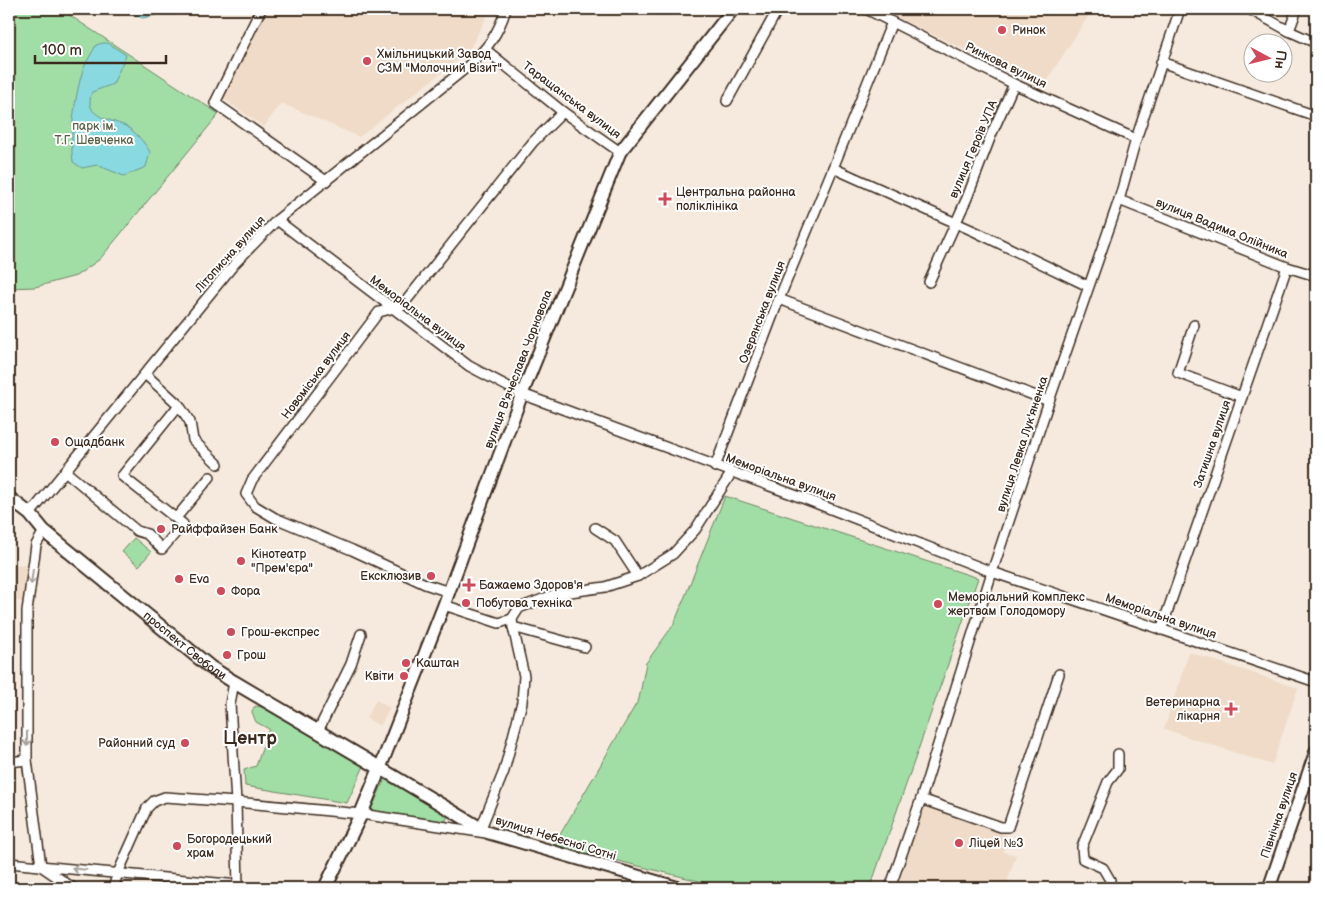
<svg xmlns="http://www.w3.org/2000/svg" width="1325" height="897" font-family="'Balsamiq Sans',sans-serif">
<rect width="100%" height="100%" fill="#f6eade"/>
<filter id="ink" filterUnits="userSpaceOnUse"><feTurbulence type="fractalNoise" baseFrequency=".02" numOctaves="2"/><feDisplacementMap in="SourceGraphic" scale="10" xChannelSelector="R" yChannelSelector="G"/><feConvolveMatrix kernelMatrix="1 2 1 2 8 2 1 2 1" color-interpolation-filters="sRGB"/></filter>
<g filter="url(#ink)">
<g fill="#efdbc7">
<polygon points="266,9 491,9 468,52 359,137 281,103 264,127 221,97"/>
<polygon points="879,9 1093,9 1043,86"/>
<polygon points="9,563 27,566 22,602 9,599"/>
<polygon points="1189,652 1298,688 1272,765 1164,729"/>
<polygon points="376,700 390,708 380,726 366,718"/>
<polygon points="924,807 1007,835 1003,852 1016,855 1007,882 1023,888 897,888"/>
</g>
<g fill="#a1dea5" stroke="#6e8462">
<polygon points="9,9 60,9 219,114 100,259 76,276 35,287 9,288"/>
<polygon points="725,496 978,578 870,888 727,888 554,845 639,699 646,663 674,624"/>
<polygon points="134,538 151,552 139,566 122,552"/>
<polygon points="256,706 262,707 364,766 347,803 245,786 244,770 256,766 269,729 256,722 252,712 254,707"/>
<polygon points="385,779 448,815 445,823 371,810"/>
</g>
<g fill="#89dae0" stroke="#6a9492">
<polygon points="128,9 160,9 156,15 143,18 130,13"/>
<path d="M103,43h5l18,12 -13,29 -21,8c-10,27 20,26 37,36 9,7 15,14 21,24l-4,15 -22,9 -27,-11 -15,3 -9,-6c-4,-24 2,-68 10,-92 3,-8 9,-17 13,-25z"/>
</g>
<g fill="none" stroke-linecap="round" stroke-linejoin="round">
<defs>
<g id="minor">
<polyline points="261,9 215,103 326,181"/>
<polyline points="866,9 1014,84 1136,139"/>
<polyline points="1249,9 1289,31 1316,43"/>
<polyline points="892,22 833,168 976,232 1088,286"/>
<polyline points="1289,31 1297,9"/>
<polyline points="486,50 563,112 620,152"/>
<polyline points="1161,62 1316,116"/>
<polyline points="727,101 778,9"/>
<polyline points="1119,200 1287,267 1316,276"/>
<polyline points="277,220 469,366 522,394 808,500 992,572 1316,682"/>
<polyline points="929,282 967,198 992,133 1014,84"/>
<polyline points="779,299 1049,401"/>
<polyline points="1194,325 1178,373 1242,397"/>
<polyline points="145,374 179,405 190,422 193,440 218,464"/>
<polyline points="715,467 779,299 833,168"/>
<polyline points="65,471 137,531 147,534 162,549 183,524 122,476 179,405"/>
<path d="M30,514l206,-252 41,-42 190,-153c20,-18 31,-32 39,-58"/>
<polyline points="176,518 210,477"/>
<polyline points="595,528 615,541 638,576 673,554 695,530 732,472"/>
<polyline points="44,531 36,545 27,611 27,760 41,866 73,888"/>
<polyline points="449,592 425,584 352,550 275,518 255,506 246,494 252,480 379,312 402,306 533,142 563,112"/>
<polyline points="444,605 499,623 512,619"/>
<polyline points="1161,630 1287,267"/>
<polyline points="585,647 513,627 512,619 519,608 556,594 605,587 638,576"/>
<polyline points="234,682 230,704 236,802 238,888"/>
<polyline points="318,731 351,664 361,634"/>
<polyline points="9,762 27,760"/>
<polyline points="921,799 1001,827 1008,827 1059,674"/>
<polyline points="481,828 504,771 522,702 524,676 513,627"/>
<polyline points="9,863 238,885"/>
<polyline points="113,888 118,873 147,808 154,801 165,797 236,802 361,814 486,833"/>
<polyline points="890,888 921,799 992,572 1049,401 1119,200 1136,139 1180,9"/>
<polyline points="1108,888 1110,880 1103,868 1083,859 1082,847 1108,782 1118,769 1118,754"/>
</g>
<g id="tertiary">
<polyline points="679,888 489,833 380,768 444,605 522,394 620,152 733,9"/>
<polyline points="1269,888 1316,751"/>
</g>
<g id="secondary">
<path id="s1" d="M9,498l21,16 14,17 166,136 24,15 146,86 -19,46 -36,74"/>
</g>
</defs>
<use href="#minor" stroke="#3b2a1e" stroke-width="12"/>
<use href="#tertiary" stroke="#3b2a1e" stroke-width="15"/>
<use href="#secondary" stroke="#3b2a1e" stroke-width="16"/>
<use href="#minor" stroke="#fff" stroke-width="9"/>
<use href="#tertiary" stroke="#fff" stroke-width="11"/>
<use href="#secondary" stroke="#fff" stroke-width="12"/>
</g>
<defs><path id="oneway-shaft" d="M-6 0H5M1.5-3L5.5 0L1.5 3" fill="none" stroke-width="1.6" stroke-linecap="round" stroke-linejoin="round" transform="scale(1.25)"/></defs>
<g stroke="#a79f9a">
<use href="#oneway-shaft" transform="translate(32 577) rotate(97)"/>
<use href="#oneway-shaft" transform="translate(27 739) rotate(90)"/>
<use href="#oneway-shaft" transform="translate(79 869) rotate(-175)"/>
</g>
</g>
<g fill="#d1495b" stroke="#fff" stroke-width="2">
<circle cx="1002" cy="30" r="5"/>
<circle cx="367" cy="61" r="5"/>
<path d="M662.5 191.5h5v5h5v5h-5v5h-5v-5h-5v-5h5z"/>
<circle cx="55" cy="442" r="5"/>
<circle cx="161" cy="529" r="5"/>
<circle cx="241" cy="561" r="5"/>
<circle cx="431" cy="576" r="5"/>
<circle cx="179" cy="579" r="5"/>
<path d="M466.5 577.5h5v5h5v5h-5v5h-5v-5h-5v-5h5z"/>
<circle cx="221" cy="591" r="5"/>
<circle cx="466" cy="603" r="5"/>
<circle cx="938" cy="604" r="5"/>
<circle cx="231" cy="632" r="5"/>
<circle cx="227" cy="655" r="5"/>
<circle cx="406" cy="663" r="5"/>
<circle cx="404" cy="676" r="5"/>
<path d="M1228.5 701.5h5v5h5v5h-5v5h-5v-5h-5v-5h5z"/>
<circle cx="185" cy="743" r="5"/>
<circle cx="959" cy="843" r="5"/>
<circle cx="177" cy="846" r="5"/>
</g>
<g text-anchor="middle" stroke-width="4" stroke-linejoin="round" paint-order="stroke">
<g font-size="12" fill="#3b2a1e" stroke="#fff" text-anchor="start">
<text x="1012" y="34">Ринок</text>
<text x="377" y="58">Хмільницький Завод<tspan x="377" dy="14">СЗМ "Молочний Візит"</tspan></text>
<text x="676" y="196">Центральна районна<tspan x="676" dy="14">поліклініка</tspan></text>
<text x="65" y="446">Ощадбанк</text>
<text x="171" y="533">Райффайзен Банк</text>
<text x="251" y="558">Кінотеатр<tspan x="251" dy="14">"Прем'єра"</tspan></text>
<text x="421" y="580" text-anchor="end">Ексклюзив</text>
<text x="189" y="583">Eva</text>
<text x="479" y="589">Бажаемо Здоров'я</text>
<text x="231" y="595">Фора</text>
<text x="948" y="601">Меморіальний комплекс<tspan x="948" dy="14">жертвам Голодомору</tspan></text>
<text x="476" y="607">Побутова техніка</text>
<text x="241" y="636">Грош-експрес</text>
<text x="237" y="659">Грош</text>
<text x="416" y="667">Каштан</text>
<text x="394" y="680" text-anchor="end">Квіти</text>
<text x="1220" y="706" text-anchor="end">Ветеринарна<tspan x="1220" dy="14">лікарня</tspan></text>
<text x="175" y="747" text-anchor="end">Районний суд</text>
<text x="187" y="843">Богородецький<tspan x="187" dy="14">храм</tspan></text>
<text x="969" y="847">Ліцей №3</text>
</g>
<g font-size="12" fill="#3b2a1e" stroke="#fff">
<text transform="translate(1006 65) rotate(26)" y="4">Ринкова вулиця</text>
<text transform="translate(572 100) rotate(37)" y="4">Таращанська вулиця</text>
<text transform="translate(973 149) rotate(-67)" y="4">вулиця Героїв УПА</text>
<text transform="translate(1222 228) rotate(22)" y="4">вулиця Вадима Олійника</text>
<text transform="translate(230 254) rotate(-48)" y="4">Літописна вулиця</text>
<text transform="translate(762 312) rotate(-69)" y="4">Озерянська вулиця</text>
<text transform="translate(418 313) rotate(37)" y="4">Меморіальна вулиця</text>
<text transform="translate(518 369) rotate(-69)" y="4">вулиця В'ячеслава Чорновола</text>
<text transform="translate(316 375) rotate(-53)" y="4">Новоміська вулиця</text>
<text transform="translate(1022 444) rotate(-72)" y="4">вулиця Левка Лук'яненка</text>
<text transform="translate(1212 444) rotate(-71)" y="4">Затишна вулиця</text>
<text transform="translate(781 477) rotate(20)" y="4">Меморіальна вулиця</text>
<text transform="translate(1161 616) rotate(19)" y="4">Меморіальна вулиця</text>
<text dy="4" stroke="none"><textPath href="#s1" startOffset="230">проспект Свободи</textPath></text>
<text transform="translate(1279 815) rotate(-71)" y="4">Північна вулиця</text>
<text transform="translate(556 838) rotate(17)" y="4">вулиця Небесної Сотні</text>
</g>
<g font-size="12" fill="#5a6046" stroke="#fff">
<text x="94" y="130">парк ім.<tspan x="94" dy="14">Т.Г. Шевченка</tspan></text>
</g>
<g font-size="18" font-weight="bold" fill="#3b2a1e" stroke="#fff">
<text x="250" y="744">Центр</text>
</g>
</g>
<rect width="1325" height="897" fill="none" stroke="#fff" stroke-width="30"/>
<rect x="15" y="15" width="1295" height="867" fill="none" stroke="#3b2a1e" stroke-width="2" filter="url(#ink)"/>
<g transform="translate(1268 58) rotate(97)"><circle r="24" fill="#ffffff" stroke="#b1aaa5"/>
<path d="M0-4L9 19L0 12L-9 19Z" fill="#d1495b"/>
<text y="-8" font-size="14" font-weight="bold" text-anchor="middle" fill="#3b2a1e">Пн</text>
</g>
<path d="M35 55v8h131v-8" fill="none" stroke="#3b2a1e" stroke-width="2.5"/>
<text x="42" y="55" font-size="15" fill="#3b2a1e" stroke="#ffffff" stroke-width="4" paint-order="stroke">100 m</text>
</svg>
